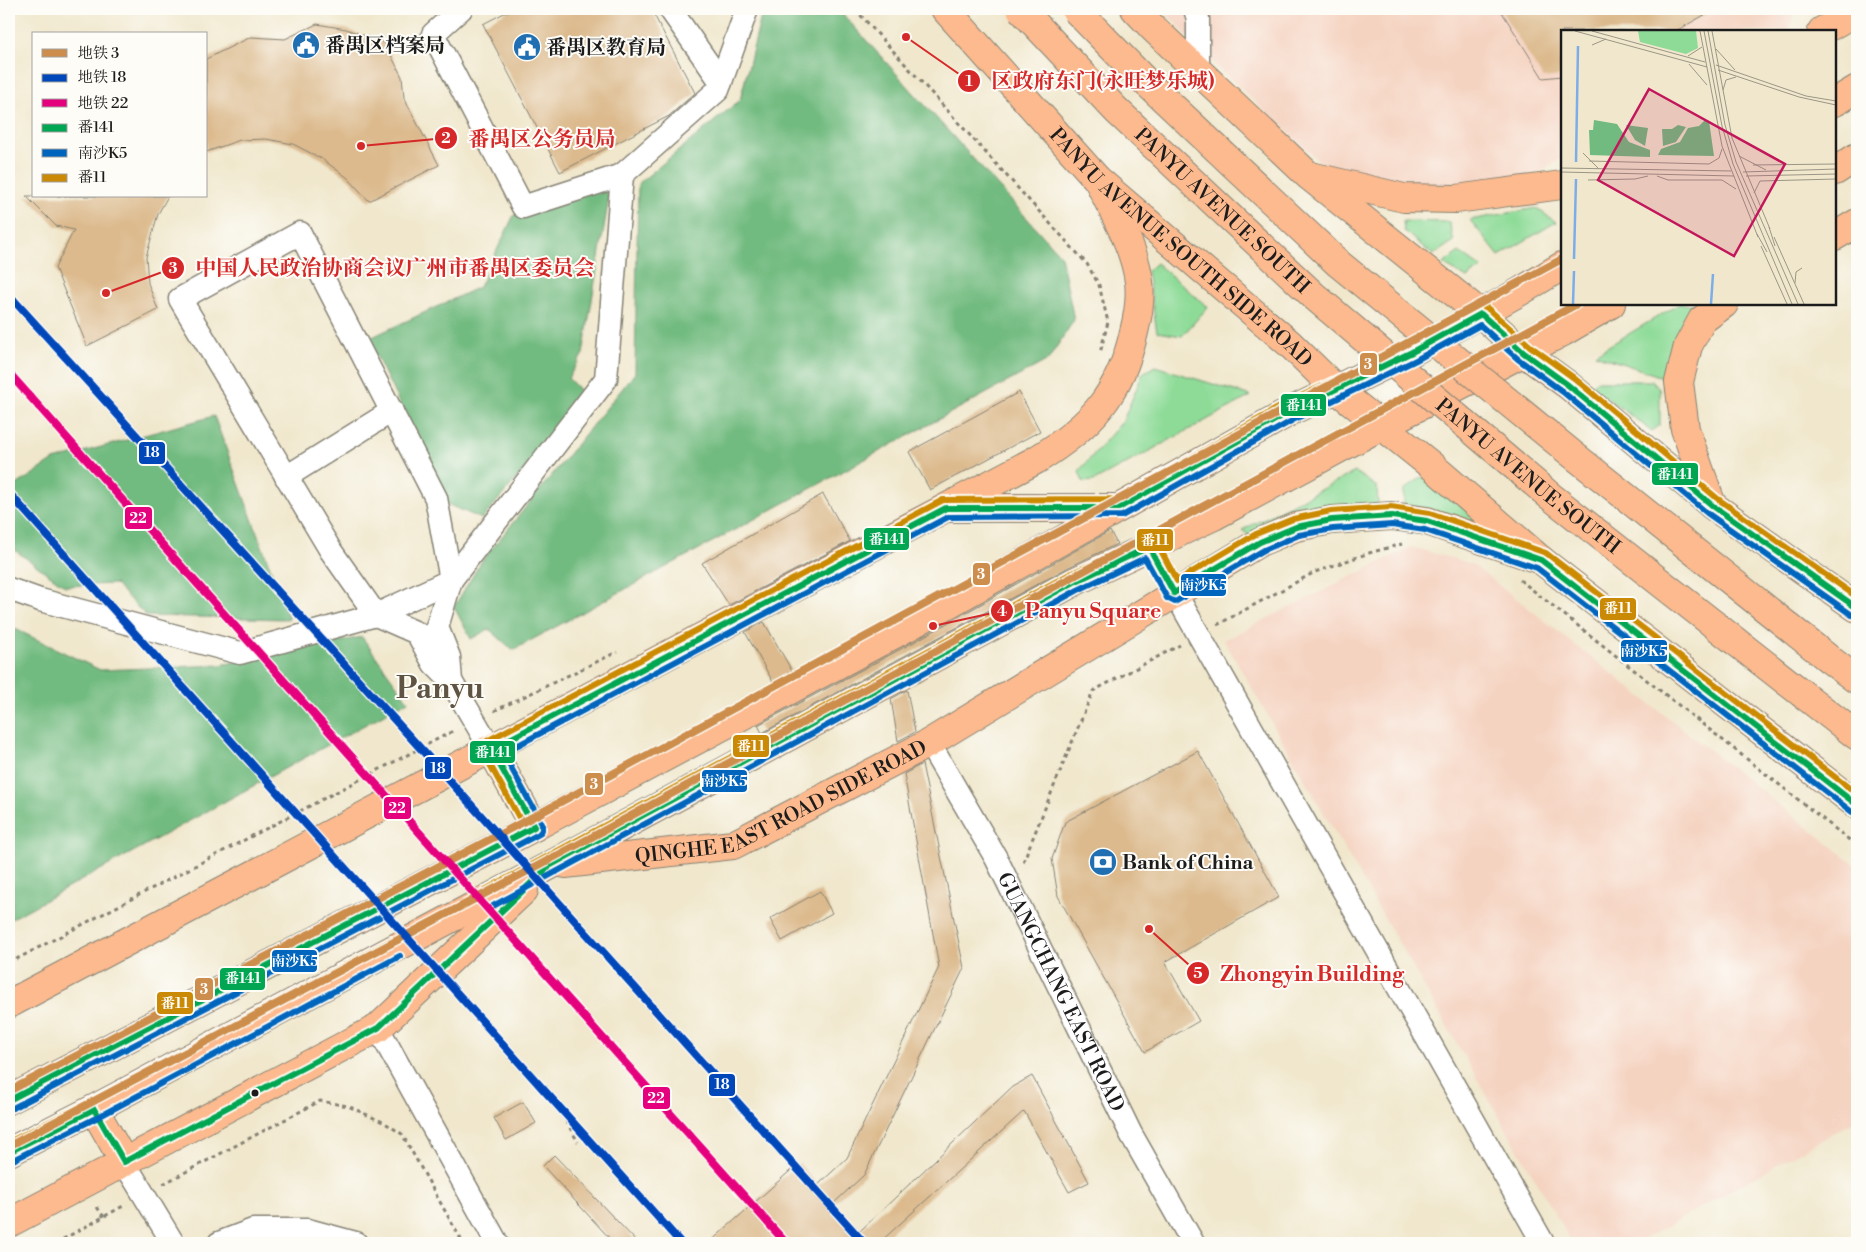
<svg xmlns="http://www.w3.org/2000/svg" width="1866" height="1252" font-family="'Libre Bodoni','Noto Serif SC',serif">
<rect width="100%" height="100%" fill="#fdfcf7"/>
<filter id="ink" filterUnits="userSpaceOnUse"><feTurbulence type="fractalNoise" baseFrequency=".02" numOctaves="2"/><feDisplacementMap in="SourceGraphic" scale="10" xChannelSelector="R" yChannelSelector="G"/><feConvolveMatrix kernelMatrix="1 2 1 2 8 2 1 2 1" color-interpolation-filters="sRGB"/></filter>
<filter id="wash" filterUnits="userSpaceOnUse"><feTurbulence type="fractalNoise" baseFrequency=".0096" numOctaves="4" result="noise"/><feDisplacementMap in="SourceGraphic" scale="20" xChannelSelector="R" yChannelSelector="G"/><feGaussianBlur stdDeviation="1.12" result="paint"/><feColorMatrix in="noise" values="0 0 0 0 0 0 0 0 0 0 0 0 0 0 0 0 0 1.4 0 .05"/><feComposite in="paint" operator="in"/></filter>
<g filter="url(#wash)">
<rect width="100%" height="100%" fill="#f0e7cc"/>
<g fill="#f5d3c1">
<polygon points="1162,9 1795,9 1789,29 1784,31 1562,31 1562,158 1539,172 1465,188 1437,191 1330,171 1216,66"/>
<polygon points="1411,547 1472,564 1857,866 1857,1120 1637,1243 1572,1243 1224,640"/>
</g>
<g fill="#8edb98" stroke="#557c5a">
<polygon points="1536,208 1556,222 1499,256 1470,220"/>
<polygon points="1403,221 1449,222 1454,241 1433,255 1404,231"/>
<polygon points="1459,252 1482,268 1467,278 1443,264"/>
<polygon points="1156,263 1208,307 1182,336 1157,332 1147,271"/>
<polygon points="1679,304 1717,304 1668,352 1662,377 1595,354"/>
<polygon points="1155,366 1251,396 1094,481 1083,482 1079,471 1123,421 1143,373"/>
<polygon points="1597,381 1652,381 1660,390 1660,425 1652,431 1590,386"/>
<polygon points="1355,472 1377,487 1378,505 1251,537 1242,530"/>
<polygon points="1422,477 1486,524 1404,511 1404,490"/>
</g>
<g fill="#72bb80" stroke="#476c4e">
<polygon points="763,9 838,9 1061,256 1074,320 1048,360 513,650 489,629 471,639 454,607 481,562 635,373 638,184 740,100"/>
<polygon points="611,185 583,354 568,378 586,397 482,519 449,505 368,339 479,287 514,215"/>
<polygon points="214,416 289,619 146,616 115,584 65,586 9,546 9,490 54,460"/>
<polygon points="9,626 100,670 220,665 362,637 408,701 9,920"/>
</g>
<g id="blocks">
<g fill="#dcba8d">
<polygon points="512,9 651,9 695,93 669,116 560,172 483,24"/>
<polygon points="1500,9 1715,9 1676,31 1562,31 1562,76 1543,78"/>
<polygon points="317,24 346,29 385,43 402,77 404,98 439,165 369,201 348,178 322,159 293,144 266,139 240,140 206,152 206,59 251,37 285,39"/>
<polygon points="26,196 168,196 158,214 146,257 148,283 158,310 87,346 55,268 74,230 56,226"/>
<polygon points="1019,392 1040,431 930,490 909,452"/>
<polygon points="823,494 850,541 729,605 702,563"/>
<polygon points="1110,531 1117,544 1067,568 762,733 758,725 914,642"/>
<polygon points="764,622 792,671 773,682 745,632"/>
<polygon points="907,690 915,732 898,741 891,699"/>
<polygon points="1198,751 1279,897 1165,962 1199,1021 1145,1052 1058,896 1052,859 1065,822"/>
<polygon points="922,764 964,968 864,1175 834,1203 860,1231 1012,1087 1032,1076 1089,1182 1069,1192 1024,1111 879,1243 709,1243 799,1163 818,1185 847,1158 939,967 904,774"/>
<polygon points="820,891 832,913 782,941 770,919"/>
<polygon points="523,1102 536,1123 506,1140 494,1118"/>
<polygon points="554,1155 638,1243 614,1243 543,1166"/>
</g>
</g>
</g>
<g filter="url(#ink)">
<use href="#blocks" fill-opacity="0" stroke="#868274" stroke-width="1"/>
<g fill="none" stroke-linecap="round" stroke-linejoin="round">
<defs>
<g id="minor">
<polyline points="461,9 433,34 523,207 622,175"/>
<polyline points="670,9 721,82"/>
<polyline points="1195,9 1198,19 1198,71"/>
<polyline points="286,477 392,411"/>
<polyline points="1149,547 1543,1243"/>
<polyline points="9,589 40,600 240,653 376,615 451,580 606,379 622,175 718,90 747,9"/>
<polyline points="451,681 449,657 437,627 451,580 436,498 300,233 180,299 331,551 376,615 417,633 434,664 451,681 491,749"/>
<path id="s1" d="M929,743l67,115 135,276 62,109"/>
<polyline points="378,1028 497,1243"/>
<polyline points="124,1162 173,1243"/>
<polyline points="219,1243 253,1230 308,1230 356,1243"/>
</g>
<g id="major">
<path id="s2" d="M945,9l153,171 192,164 46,45 96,77 109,94 316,245"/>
<polyline points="1135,9 1152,27 1309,176 1481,314 1524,353 1568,385 1713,506 1857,608"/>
<polyline points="1822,31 1857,11"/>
<polyline points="1835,102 1857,89"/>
<polyline points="1835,171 1857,157"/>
<polyline points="1315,177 1404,198 1456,199 1562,185"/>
<polyline points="1835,236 1857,223"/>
<polyline points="1712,505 1685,429 1679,382 1688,346 1702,320 1724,304"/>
<polyline points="951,508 1118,508"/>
<polyline points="491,749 534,827"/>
<path id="s3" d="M565,864l168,-19 196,-102 331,-201 36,-15 36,-7 60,-4 35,5 114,39"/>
<path d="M9,1004l1027,-544c54,-33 84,-65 98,-128 4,-16 7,-34 5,-50 -4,-35 -26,-70 -41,-102"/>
<polyline points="9,1100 534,827 906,628 1291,411 1412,352 1521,291 1562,266"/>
<polyline points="94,1109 124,1162"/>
<polyline points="9,1152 94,1109 549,866 1074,582 1214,516 1383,425 1563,332 1611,304"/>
<polyline points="9,1223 378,1028 524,890"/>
</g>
<g id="highway">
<polyline points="1829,659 1857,680"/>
<polyline points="1804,695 1857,736"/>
</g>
</defs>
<use href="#minor" stroke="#868274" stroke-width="25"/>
<use href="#major" stroke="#868274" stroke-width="30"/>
<use href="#highway" stroke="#868274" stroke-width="30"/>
<g stroke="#868274" stroke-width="3" stroke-dasharray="4 4" stroke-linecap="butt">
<polyline points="855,9 1087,264 1099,285 1108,322 1100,353"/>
<polyline points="1520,580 1857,846"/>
<polyline points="1217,625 1315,572 1369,553 1402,544"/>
<polyline points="494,711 617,652"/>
<polyline points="1023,862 1093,691 1180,645"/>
<polyline points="9,963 455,730"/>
<polyline points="546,1086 578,1142"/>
<polyline points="163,1184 320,1101 348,1106 385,1123 402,1134 463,1243"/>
<polyline points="97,1207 104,1217"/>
<polyline points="56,1243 125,1205"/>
</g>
<use href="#minor" stroke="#fff" stroke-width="22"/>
<use href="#major" stroke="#fcba8e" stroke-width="28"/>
<use href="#highway" stroke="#fcba8e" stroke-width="28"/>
<defs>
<g id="highway-bridge">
<path id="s4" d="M1021,9l95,101 198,186 236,200 254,199"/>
<polyline points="1075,9 1145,81 1339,264 1572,454 1829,659"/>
</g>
</defs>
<use href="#highway-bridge" stroke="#868274" stroke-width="30" stroke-linecap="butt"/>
<use href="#highway-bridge" stroke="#fcba8e" stroke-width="28"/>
<defs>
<g id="bus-1">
<polyline points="9,1100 534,827 491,749 946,508 1119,508 1291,411 1412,352 1481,314 1524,353 1568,385 1713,506 1857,608"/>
<polyline points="9,1152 94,1109 124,1162 378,1028 549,866 1074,582 1149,547 1174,593 1260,542 1296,527 1332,520 1392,516 1427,521 1541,560 1857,805"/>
</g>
<g id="bus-2">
<polyline points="493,906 1078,590 1145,558 1167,598 1175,602 1264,550 1299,535 1333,529 1392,525 1425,530 1537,568 1852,812"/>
<polyline points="13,1108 539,834 542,830 542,824 503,753 948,517 1122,516 1295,419 1416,360 1480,325 1518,359 1563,392 1707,513 1852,615"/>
<polyline points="13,1160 98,1117 400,956"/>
</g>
<g id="bus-3">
<polyline points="485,890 1070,574 1145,539 1150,538 1156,541 1177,581 1256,534 1293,519 1331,511 1391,507 1430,513 1546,553 1857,794"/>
<polyline points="9,1090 522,823 483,752 483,746 487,741 943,500 1117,499 1287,403 1408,344 1479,305 1486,307 1530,346 1574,378 1718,499 1857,597"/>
<polyline points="9,1142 90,1101 392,940"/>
</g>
</defs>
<use href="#bus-1" stroke="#fdfcf7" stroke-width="10"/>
<use href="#bus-2" stroke="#fdfcf7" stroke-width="10"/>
<use href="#bus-3" stroke="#fdfcf7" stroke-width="10"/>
<use href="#bus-1" stroke="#00a651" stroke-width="6"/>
<use href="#bus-2" stroke="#0065bd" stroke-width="6"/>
<use href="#bus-3" stroke="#cb8a06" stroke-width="6"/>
<defs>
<g id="metro-1">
<polyline points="9,1091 544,811 1562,259"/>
<polyline points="9,1146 577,845 1577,304"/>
</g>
<g id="metro-2">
<polyline points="9,295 431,760 864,1243"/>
<polyline points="9,493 681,1243"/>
</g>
<polyline id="metro-3" points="9,373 786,1243"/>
</defs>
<use href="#metro-1" stroke="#fdfcf7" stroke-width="11"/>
<use href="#metro-2" stroke="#fdfcf7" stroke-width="11"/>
<use href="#metro-3" stroke="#fdfcf7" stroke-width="11"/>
<use href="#metro-1" stroke="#cd8d4c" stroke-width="8"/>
<use href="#metro-2" stroke="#0047ba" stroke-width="8"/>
<use href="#metro-3" stroke="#e5007d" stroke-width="8"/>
</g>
</g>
<defs>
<symbol id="civic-disc" viewBox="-11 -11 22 22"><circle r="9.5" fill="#1f6fb2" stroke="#fdfcf7"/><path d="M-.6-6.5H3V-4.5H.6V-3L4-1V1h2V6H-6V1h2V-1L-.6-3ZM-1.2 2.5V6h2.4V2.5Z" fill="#fff"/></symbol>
<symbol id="bank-disc" viewBox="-11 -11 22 22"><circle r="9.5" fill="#1f6fb2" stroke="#fdfcf7"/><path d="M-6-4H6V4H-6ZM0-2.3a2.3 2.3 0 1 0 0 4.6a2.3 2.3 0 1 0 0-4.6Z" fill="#fff"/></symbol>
</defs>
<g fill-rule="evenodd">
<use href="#civic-disc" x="290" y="29" width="32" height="32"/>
<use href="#civic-disc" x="511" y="31" width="32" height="32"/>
<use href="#bank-disc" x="1087" y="846" width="32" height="32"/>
</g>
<circle fill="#1c1c1c" stroke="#fdfcf7" stroke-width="2" cx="255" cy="1093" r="4.5"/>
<g text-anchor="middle" stroke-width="4" stroke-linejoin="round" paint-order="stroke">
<g font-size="20" font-weight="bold" fill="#1c1c1c" stroke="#fdfcf7" text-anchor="start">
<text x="325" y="52">番禺区档案局</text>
<text x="546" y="54">番禺区教育局</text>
<text x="1122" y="869">Bank of China</text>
</g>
<g font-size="20" fill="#1c1c1c" stroke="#fdfcf7">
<text dy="7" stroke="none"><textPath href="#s4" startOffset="285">PANYU AVENUE SOUTH</textPath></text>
<text dy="7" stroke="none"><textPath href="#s2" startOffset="336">PANYU AVENUE SOUTH SIDE ROAD</textPath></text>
<text dy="7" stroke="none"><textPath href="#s4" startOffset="690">PANYU AVENUE SOUTH</textPath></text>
<text dy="7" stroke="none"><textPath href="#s3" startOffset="228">QINGHE EAST ROAD SIDE ROAD</textPath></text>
<text dy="7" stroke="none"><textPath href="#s1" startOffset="282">GUANGCHANG EAST ROAD</textPath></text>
</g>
<g font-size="30" font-weight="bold" fill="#5f5344" stroke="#fdfcf7">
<text x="440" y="698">Panyu</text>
</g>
</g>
<g transform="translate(1561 30)">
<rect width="275" height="275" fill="#f0e7cc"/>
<path d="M77,1h58l2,17 -12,6 -46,-12z" fill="#8edb98"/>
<path d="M33,90l23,4 12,18 21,8v7l-60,-2 -1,-25h4zM144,90l4,1 5,35 -56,-1 3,-6 19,-7 8,-14 11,-2zM65,95l22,3 -3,18 -10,-6zM117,95l8,2 -10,15 -13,4 -1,-17h10z" fill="#72bb80"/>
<path fill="none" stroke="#7dade8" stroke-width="2.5" d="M15,132l2,-116M13,229l2,-80M12,274l1,-33M150,274l2,-30"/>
<path fill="none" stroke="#9b9686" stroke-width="1" d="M14,1l132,36M31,1l113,31M139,1l22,115 36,91M143,1l18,95 11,38 59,140M147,1l17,94 11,37 62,142M151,1l20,107 38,91M31,15l14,-6M155,19l19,21M127,26l14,-9M128,34l18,21M155,35l90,31 30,5M157,40l81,27 37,8M162,60l3,-10 10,-3M22,123l16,16M178,126l27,14M28,131l120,3 10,-6 3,-9M192,135l83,-1M0,138l170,3M0,142l173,4M182,142l93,-3M96,146l11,4h54l14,9M185,146l90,-2M27,150l47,-1 13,-3M193,163l6,-12 76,-2M208,197l6,19M196,204l10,18M213,207l30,67M200,216l26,58M234,253l1,-11 6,-4"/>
<path fill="#c2185b" fill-opacity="0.15" stroke="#c2185b" stroke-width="2.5" d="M88,59l136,75 -51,92 -136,-76z"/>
<rect width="275" height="275" fill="none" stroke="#1c1c1c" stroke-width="2.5"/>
</g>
<path fill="none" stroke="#d62828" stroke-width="2" d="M906 37L969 81M361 146L446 138M106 293L173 268M933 626L1002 611M1149 929L1198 973"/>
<g fill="#d62828" stroke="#fdfcf7" stroke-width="2">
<circle cx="906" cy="37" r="5"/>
<circle cx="361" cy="146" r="5"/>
<circle cx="106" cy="293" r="5"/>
<circle cx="933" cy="626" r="5"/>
<circle cx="1149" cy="929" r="5"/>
<circle cx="969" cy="81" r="12"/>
<circle cx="446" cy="138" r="12"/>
<circle cx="173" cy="268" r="12"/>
<circle cx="1002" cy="611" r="12"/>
<circle cx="1198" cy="973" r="12"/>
</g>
<g font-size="15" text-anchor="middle" font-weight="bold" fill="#fff">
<text x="969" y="86">1</text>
<text x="446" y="143">2</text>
<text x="173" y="273">3</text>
<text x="1002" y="616">4</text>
<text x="1198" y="978">5</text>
</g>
<g font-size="21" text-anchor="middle" font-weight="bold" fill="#d62828" stroke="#fdfcf7" stroke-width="4" stroke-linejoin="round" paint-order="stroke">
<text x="1103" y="88">区政府东门(永旺梦乐城)</text>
<text x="542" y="146">番禺区公务员局</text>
<text x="395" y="275">中国人民政治协商会议广州市番禺区委员会</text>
<text x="1093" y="618">Panyu Square</text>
<text x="1312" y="981">Zhongyin Building</text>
</g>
<g stroke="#fdfcf7" stroke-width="2">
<rect x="1359" y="352" width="19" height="24" rx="5" fill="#cd8d4c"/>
<rect x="1280" y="393" width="47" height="24" rx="5" fill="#00a651"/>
<rect x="138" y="441" width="28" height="24" rx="5" fill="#0047ba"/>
<rect x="1651" y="462" width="48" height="24" rx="5" fill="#00a651"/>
<rect x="124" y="506" width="29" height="24" rx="5" fill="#e5007d"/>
<rect x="863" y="527" width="47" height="24" rx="5" fill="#00a651"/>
<rect x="1136" y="528" width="38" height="24" rx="5" fill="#cb8a06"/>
<rect x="972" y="562" width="19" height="24" rx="5" fill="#cd8d4c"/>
<rect x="1180" y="573" width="47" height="24" rx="5" fill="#0065bd"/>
<rect x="1599" y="597" width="38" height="24" rx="5" fill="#cb8a06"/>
<rect x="1620" y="639" width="48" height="24" rx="5" fill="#0065bd"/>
<rect x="732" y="734" width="38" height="24" rx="5" fill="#cb8a06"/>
<rect x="469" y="740" width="47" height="24" rx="5" fill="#00a651"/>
<rect x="424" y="756" width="28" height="24" rx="5" fill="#0047ba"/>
<rect x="701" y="769" width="47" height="24" rx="5" fill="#0065bd"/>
<rect x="584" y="772" width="20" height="24" rx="5" fill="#cd8d4c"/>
<rect x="383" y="796" width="29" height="24" rx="5" fill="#e5007d"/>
<rect x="271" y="949" width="47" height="24" rx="5" fill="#0065bd"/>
<rect x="219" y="967" width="47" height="24" rx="5" fill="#00a651"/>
<rect x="194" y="977" width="20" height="24" rx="5" fill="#cd8d4c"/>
<rect x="156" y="991" width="38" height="24" rx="5" fill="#cb8a06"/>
<rect x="708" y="1073" width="28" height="24" rx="5" fill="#0047ba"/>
<rect x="642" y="1086" width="29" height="24" rx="5" fill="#e5007d"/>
</g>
<g font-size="14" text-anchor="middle" font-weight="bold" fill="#fff">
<text x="1368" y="369">3</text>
<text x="1304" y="410">番141</text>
<text x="152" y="457">18</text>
<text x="1675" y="479">番141</text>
<text x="138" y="523">22</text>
<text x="887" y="544">番141</text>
<text x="1155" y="545">番11</text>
<text x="981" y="579">3</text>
<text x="1204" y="590">南沙K5</text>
<text x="1618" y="613">番11</text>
<text x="1644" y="656">南沙K5</text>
<text x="751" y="751">番11</text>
<text x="493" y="757">番141</text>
<text x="438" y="773">18</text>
<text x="724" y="786">南沙K5</text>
<text x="594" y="789">3</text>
<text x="397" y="813">22</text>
<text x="295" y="966">南沙K5</text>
<text x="243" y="983">番141</text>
<text x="204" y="994">3</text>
<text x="175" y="1008">番11</text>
<text x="722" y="1089">18</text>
<text x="656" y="1103">22</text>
</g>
<rect width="1866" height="1252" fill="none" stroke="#fdfcf7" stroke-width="30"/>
<rect x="32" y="32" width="175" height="165" fill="#fdfcf7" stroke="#a3a29f"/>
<rect x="42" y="49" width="25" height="8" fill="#cd8d4c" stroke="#a3a29f"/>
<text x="78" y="58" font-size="15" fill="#1c1c1c">地铁 3</text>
<rect x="42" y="74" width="25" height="8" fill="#0047ba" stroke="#a3a29f"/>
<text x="78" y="82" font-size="15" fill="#1c1c1c">地铁 18</text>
<rect x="42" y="99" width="25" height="8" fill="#e5007d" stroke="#a3a29f"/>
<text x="78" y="108" font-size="15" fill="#1c1c1c">地铁 22</text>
<rect x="42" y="124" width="25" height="8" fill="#00a651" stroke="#a3a29f"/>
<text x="78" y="132" font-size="15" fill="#1c1c1c">番141</text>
<rect x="42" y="149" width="25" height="8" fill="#0065bd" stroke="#a3a29f"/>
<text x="78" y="158" font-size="15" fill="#1c1c1c">南沙K5</text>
<rect x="42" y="174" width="25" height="8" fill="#cb8a06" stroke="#a3a29f"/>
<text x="78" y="182" font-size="15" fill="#1c1c1c">番11</text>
</svg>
